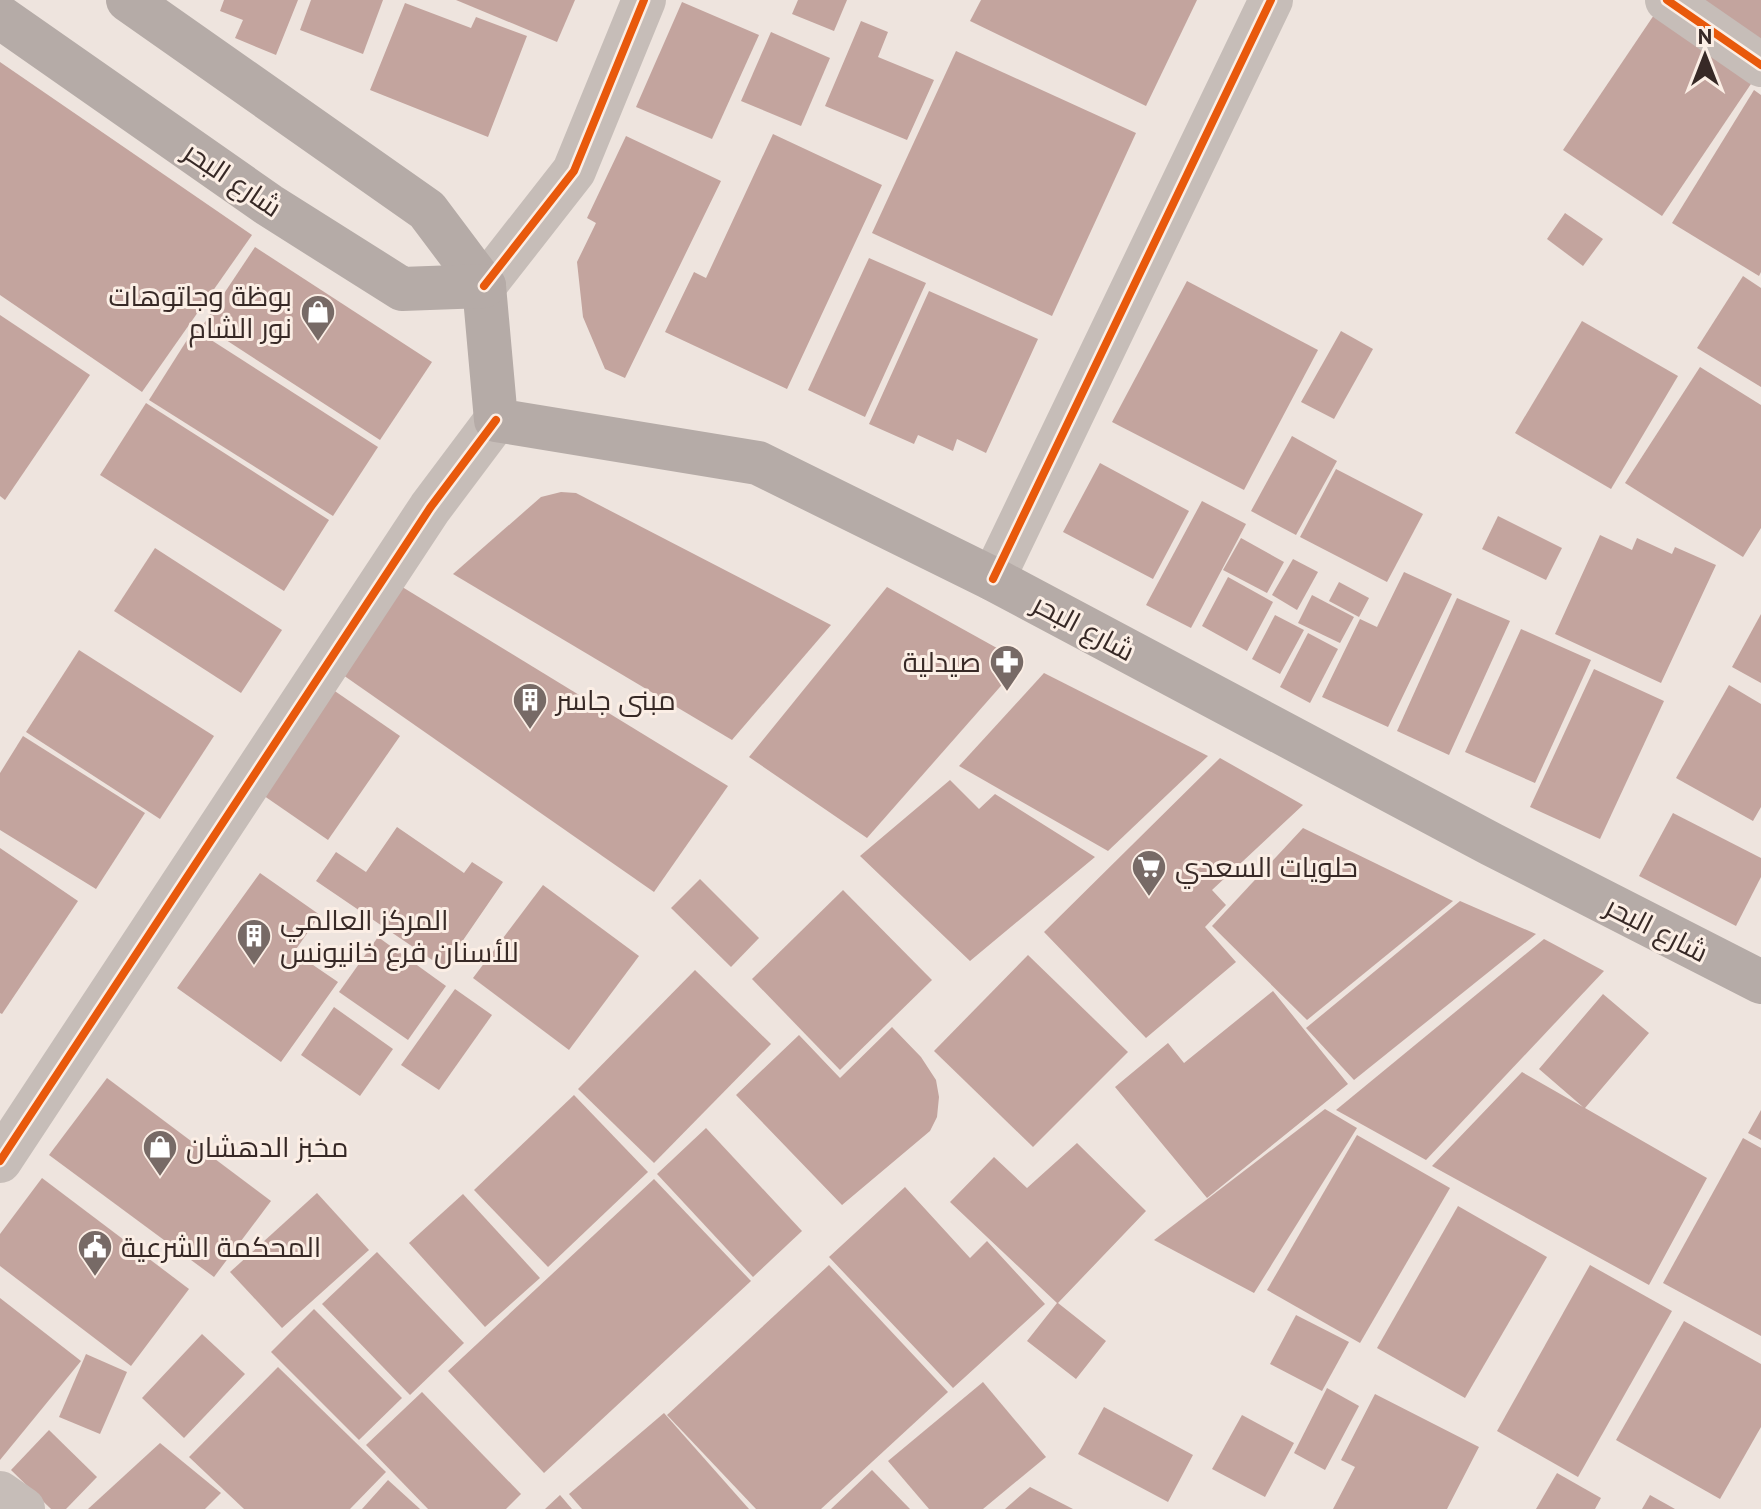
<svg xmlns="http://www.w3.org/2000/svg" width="1761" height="1509" font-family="'PT Sans',Cairo,sans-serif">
<rect width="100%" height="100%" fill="#eee4de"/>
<g fill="#c3a49e">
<polygon points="224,0 298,0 276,55 235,38 243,20 220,11"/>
<polygon points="311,0 383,0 363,54 300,30"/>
<polygon points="456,0 575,0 557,42"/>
<polygon points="798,0 847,0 834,31 792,14"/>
<polygon points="981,0 1197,0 1146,106 970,21"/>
<polygon points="1692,0 1761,0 1761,46"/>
<polygon points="682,2 759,35 712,139 636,107"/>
<polygon points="405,3 471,28 476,17 527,36 488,137 370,90"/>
<polygon points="1658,9 1757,75 1662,216 1563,150"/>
<polygon points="861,21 888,32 878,57 934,80 907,140 825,106"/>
<polygon points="771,32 830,58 801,126 741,101"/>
<polygon points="956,51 1136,133 1052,316 872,233"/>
<polygon points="0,62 252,235 142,392 0,295"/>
<polygon points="1754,90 1761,95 1761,272 1759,276 1672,223"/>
<polygon points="773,134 882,185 787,389 665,332 694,272 706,278"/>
<polygon points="626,136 721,181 625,378 605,369 583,317 577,262 596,223 587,218"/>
<polygon points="1565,213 1603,239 1583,266 1547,239"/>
<polygon points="255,247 432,362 380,440 203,325"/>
<polygon points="869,258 926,283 865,417 808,390"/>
<polygon points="1743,276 1761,288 1761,387 1697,348"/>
<polygon points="1187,281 1318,350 1244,490 1112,422"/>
<polygon points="929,291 1038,339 986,453 957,439 953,451 918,435 914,444 869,424"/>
<polygon points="0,315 90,375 5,500 0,496"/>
<polygon points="1582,321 1678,376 1611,489 1515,433"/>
<polygon points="194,329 378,447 333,516 149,400"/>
<polygon points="1341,331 1373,349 1334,419 1301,402"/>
<polygon points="1700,367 1761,405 1761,528 1743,557 1625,483"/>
<polygon points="146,403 329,520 284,591 100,475"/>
<polygon points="1292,436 1337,461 1296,535 1251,511"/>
<polygon points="1100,463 1189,511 1153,579 1063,532"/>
<polygon points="1336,469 1423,514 1387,582 1300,537"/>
<polygon points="561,492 576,493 831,625 732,740 453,574 541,497"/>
<polygon points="1202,501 1246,524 1191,628 1146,605"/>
<polygon points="1498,516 1562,548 1546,580 1482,549"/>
<polygon points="1600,535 1632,550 1637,538 1672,554 1675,547 1716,565 1661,683 1555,634"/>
<polygon points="1241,538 1284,562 1267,593 1223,570"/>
<polygon points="155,548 282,630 241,693 114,611"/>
<polygon points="1293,559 1318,572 1297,610 1272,595"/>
<polygon points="1404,572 1452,594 1388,727 1322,697 1360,619 1377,627"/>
<polygon points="1228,577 1273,602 1247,651 1202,626"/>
<polygon points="1339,582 1369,598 1359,617 1329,601"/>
<polygon points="399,585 728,786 654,892 343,675"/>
<polygon points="887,587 1022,662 867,838 749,757"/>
<polygon points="1312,595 1354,617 1340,643 1298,623"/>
<polygon points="1457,598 1510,621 1449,755 1397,731"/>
<polygon points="1761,614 1761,683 1732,667"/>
<polygon points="1275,615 1304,630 1280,674 1252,659"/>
<polygon points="1521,629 1591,660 1535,783 1465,752"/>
<polygon points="1308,633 1338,649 1310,703 1280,687"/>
<polygon points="79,650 214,736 160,819 26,732"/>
<polygon points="1594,669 1664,701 1600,839 1530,807"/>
<polygon points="1044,673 1208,756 1108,851 959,766"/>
<polygon points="1729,685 1761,704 1761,807 1753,821 1676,778"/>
<polygon points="329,687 400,736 328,840 257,791"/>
<polygon points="23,736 145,813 96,889 0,830 0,773"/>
<polygon points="1220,758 1303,805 1212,890 1226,905 1205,927 1236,962 1146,1038 1044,932"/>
<polygon points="950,780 979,809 995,794 1095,857 970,961 860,856"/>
<polygon points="1673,813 1761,858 1761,877 1736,926 1639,876"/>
<polygon points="397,827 464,873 472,862 503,882 444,968 316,881 336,852 366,872"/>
<polygon points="1303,828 1453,901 1307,1020 1212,926"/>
<polygon points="0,848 78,901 2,1014 0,1013"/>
<polygon points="260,873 320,915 294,952 338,982 281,1062 177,988"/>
<polygon points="700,879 759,938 731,967 671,908"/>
<polygon points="543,885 639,956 569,1050 473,978"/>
<polygon points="843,890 932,980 840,1070 752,979"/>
<polygon points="1460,901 1536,934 1354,1080 1306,1028"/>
<polygon points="378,937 446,986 408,1040 339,992"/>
<polygon points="1544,939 1604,971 1426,1160 1336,1110"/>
<polygon points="1028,955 1128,1052 1033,1147 934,1051"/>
<polygon points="695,970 771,1044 654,1163 578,1089"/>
<polygon points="455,989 492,1015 439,1090 401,1065"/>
<polygon points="1273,991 1348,1084 1207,1198 1115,1087 1168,1043 1184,1063"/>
<polygon points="1603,994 1649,1033 1585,1108 1707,1178 1649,1285 1432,1166 1522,1072 1583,1107 1539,1069"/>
<polygon points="334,1007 393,1049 360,1096 301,1055"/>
<polygon points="892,1027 921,1057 936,1080 939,1097 937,1117 930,1131 842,1205 736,1095 799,1035 840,1078"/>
<polygon points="107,1078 271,1201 214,1277 49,1155"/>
<polygon points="574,1095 648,1172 548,1267 474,1190"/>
<polygon points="1325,1109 1357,1128 1254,1293 1154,1240"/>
<polygon points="1761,1110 1761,1140 1748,1133"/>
<polygon points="706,1128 802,1231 753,1277 657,1174"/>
<polygon points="1357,1135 1450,1188 1360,1343 1267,1290"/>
<polygon points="1743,1138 1761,1148 1761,1336 1663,1283"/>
<polygon points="1077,1143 1146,1211 1058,1303 1106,1341 1076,1379 1027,1341 1057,1303 950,1202 994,1157 1027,1188"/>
<polygon points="42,1178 189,1289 131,1366 0,1266 0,1234"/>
<polygon points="654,1179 751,1281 544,1473 448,1371"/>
<polygon points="905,1187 970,1258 987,1241 1045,1304 953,1388 829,1257"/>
<polygon points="317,1193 369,1250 282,1328 230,1272"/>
<polygon points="463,1194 540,1278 485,1327 409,1243"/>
<polygon points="1458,1206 1547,1257 1465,1398 1377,1348"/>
<polygon points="377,1252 464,1343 410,1395 322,1304"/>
<polygon points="829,1265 948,1392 821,1509 756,1509 667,1415"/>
<polygon points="1590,1265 1672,1311 1578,1477 1497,1431"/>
<polygon points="0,1298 81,1361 0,1460"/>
<polygon points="314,1309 402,1398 359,1440 271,1352"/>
<polygon points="1296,1315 1349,1342 1322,1391 1270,1364"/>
<polygon points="1684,1321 1761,1364 1761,1427 1720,1499 1616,1440"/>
<polygon points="202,1334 245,1374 184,1438 142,1398"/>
<polygon points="86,1354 127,1372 100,1434 59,1417"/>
<polygon points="278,1367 386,1472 350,1509 244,1509 189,1457"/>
<polygon points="983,1382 1046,1457 983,1509 929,1509 888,1461"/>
<polygon points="1327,1388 1359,1406 1325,1470 1294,1453"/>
<polygon points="422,1392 521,1494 506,1509 428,1509 366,1445"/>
<polygon points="1375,1394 1479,1447 1447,1509 1333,1509 1355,1467 1341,1460"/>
<polygon points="1104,1407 1193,1455 1168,1502 1078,1454"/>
<polygon points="664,1413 749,1509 582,1509 569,1494"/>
<polygon points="1242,1415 1294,1443 1265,1497 1212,1469"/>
<polygon points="49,1430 97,1477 66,1509 51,1509 11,1470"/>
<polygon points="160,1443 221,1493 205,1509 88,1509"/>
<polygon points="872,1470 910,1509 831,1509"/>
<polygon points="1557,1473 1601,1498 1595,1509 1536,1509"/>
<polygon points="388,1480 420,1509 362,1509"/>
<polygon points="1030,1487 1073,1509 1005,1509"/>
<polygon points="560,1495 572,1509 545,1509"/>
<polygon points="1650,1495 1675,1509 1642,1509"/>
</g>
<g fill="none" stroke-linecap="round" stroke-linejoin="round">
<g stroke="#c6bdb8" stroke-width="44">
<polyline points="1667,0 1761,65"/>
<polyline points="484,286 574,171 644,0"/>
<polyline points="993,579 1271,0"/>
<polyline points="0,1161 430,508 496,420"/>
<polyline points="0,1493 23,1509"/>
</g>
<g stroke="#b5aba7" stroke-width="44">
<polyline points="128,0 427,210 484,286 496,420 758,463 993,579 1491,844 1761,982"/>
<polyline points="0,17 269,205 402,289 484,286"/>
</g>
<defs>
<g id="cycleway">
<polyline points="1667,0 1761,65"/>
<polyline points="484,286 574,171 644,0"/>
<polyline points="993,579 1271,0"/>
<polyline points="0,1161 430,508 496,420"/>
</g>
</defs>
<use href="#cycleway" stroke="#fbeee5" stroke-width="13"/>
<use href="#cycleway" stroke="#e8590c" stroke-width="8"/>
</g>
<defs>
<symbol id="shop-pin" viewBox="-11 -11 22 30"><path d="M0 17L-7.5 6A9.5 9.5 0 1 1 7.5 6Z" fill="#776a66" stroke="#fbeee5"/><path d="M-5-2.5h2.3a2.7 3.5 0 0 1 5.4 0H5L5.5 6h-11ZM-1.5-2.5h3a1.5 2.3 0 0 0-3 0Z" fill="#fff"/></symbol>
<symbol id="pharmacy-pin" viewBox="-11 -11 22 30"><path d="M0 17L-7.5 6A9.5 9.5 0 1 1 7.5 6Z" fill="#776a66" stroke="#fbeee5"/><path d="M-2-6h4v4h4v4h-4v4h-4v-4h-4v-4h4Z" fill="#fff"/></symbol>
<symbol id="building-pin" viewBox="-11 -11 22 30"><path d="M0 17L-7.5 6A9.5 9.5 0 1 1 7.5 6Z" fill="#776a66" stroke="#fbeee5"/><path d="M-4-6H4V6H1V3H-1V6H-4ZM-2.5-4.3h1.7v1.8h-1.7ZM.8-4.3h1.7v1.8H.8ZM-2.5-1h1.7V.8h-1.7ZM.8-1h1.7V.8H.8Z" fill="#fff"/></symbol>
<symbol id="supermarket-pin" viewBox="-11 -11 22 30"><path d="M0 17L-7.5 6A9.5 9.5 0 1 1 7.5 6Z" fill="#776a66" stroke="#fbeee5"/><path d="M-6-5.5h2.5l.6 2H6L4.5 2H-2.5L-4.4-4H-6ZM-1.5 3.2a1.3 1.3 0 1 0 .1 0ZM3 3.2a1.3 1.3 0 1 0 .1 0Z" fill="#fff"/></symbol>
<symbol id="civic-pin" viewBox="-11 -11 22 30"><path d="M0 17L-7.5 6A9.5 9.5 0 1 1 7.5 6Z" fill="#776a66" stroke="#fbeee5"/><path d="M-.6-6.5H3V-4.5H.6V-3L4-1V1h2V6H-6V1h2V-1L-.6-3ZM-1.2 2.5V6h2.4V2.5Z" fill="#fff"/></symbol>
</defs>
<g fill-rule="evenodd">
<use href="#shop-pin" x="298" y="292" width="40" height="54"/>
<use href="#pharmacy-pin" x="987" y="642" width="40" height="54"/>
<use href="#building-pin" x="510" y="680" width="40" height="54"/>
<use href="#supermarket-pin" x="1129" y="847" width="40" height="54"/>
<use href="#building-pin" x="234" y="916" width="40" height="54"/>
<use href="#shop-pin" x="140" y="1127" width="40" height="54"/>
<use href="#civic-pin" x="75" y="1227" width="40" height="54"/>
</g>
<g text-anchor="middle" stroke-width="6" stroke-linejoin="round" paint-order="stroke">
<g font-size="28" fill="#372926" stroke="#fbeee5">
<text transform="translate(233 179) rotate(34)" y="10">شارع البحر</text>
<text transform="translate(1084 627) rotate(28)" y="10">شارع البحر</text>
<text transform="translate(1657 929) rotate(27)" y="10">شارع البحر</text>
</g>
<g font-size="28" fill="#372926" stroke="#fbeee5" text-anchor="start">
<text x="292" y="306" text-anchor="end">بوظة وجاتوهات<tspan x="292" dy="32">نور الشام</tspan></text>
<text x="981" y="672" text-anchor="end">صيدلية</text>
<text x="556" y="710">مبنى جاسر</text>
<text x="1175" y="877">حلويات السعدي</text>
<text x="280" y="930">المركز العالمي<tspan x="280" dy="32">للأسنان فرع خانيونس</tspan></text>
<text x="186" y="1157">مخبز الدهشان</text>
<text x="121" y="1257">المحكمة الشرعية</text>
</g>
</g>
<g transform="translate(1705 56)" stroke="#fbeee5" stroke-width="6" paint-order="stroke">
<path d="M0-6L14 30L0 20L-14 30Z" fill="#372926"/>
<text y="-12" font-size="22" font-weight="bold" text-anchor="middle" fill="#372926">N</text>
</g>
</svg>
